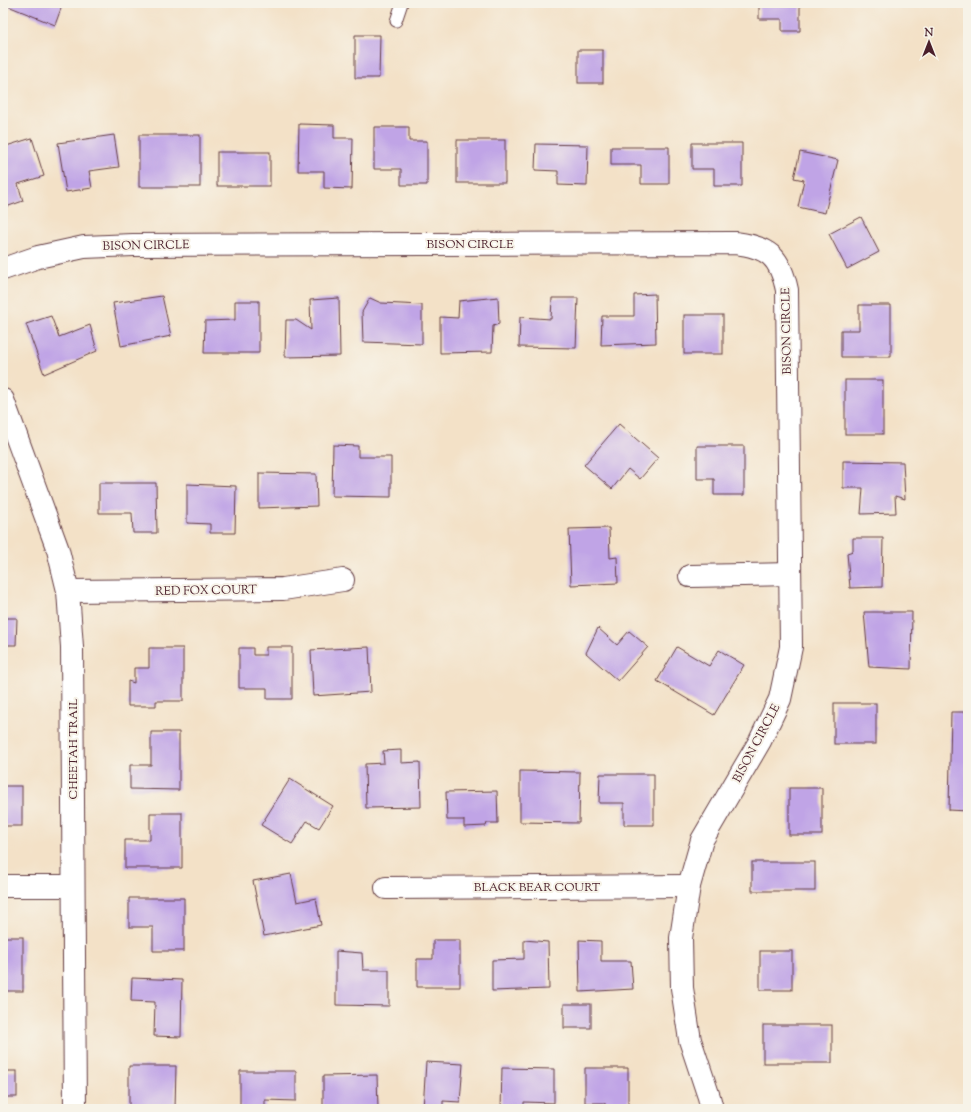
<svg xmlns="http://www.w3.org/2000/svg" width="971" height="1112" font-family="'Sorts Mill Goudy',serif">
<rect width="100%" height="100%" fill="#f7f3e8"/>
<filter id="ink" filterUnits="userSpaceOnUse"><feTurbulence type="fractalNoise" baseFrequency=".025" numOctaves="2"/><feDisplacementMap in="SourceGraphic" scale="8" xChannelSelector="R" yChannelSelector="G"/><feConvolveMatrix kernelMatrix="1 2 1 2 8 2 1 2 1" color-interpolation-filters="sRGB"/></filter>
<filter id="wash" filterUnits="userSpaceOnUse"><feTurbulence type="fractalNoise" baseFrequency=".012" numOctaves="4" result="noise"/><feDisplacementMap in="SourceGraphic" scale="16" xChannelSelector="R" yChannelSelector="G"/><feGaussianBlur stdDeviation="0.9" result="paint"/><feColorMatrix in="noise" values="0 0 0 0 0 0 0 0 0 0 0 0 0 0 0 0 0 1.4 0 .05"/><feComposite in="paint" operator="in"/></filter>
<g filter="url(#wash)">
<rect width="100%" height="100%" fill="#f3e1c7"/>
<g id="blocks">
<g fill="#c0a4e6">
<polygon points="10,3 63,3 55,25 8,6"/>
<polygon points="759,3 800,3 800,31 782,31 782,19 759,19"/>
<polygon points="355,35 380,35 379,78 355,78"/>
<rect x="578" y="50" width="25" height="33"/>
<polygon points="299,124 334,125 334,138 353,138 352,189 324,188 324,171 298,171"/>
<polygon points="374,127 409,127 409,141 427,141 427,185 401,185 401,169 374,169"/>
<polygon points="114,135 119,167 89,171 92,188 66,192 58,143"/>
<rect x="139" y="135" width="61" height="52"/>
<polygon points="32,138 44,176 18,184 23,201 3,208 3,147"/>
<rect x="457" y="140" width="48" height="43"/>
<polygon points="692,143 742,143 742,186 714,186 714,169 692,169"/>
<polygon points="536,144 588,145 587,186 558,185 558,171 535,170"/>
<polygon points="611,147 669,147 669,184 641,184 641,165 611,165"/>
<rect x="217" y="152" width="53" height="34"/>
<polygon points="800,152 838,160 825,213 798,207 804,180 794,178"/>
<polygon points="861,217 879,252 847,269 829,234"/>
<polygon points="655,294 656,343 601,345 602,316 634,316 634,295"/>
<polygon points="162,296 171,336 121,346 113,303"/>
<polygon points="498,297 499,324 493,326 492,352 440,353 440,317 458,318 459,301"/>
<polygon points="339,298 340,356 285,357 286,320 296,320 311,330 310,300"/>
<polygon points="370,298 381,303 422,305 422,344 363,342 362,312"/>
<polygon points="552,298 578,298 576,348 519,347 520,317 551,319"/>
<polygon points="235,301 259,301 259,353 204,353 205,321 235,320"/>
<polygon points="859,305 891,305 891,357 841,357 841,330 859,330"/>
<rect x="684" y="315" width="39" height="39"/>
<polygon points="51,316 59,337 90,325 97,351 44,374 26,324"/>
<rect x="845" y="380" width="38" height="54"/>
<polygon points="619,424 658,458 640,479 628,469 612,489 584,465"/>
<polygon points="333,445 358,446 358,457 391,457 391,497 332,496"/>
<polygon points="697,446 744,446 744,495 714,495 714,479 697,479"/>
<polygon points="843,461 903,462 905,499 895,496 896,513 861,514 863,488 843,488"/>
<polygon points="259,473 316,474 317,506 259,508"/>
<polygon points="99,483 156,483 157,533 133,533 132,513 99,513"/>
<polygon points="187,484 236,486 235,533 210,533 210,524 187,523"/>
<polygon points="609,528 610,558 617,557 618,583 571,585 569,529"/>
<polygon points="853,538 883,538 882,587 850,588 847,553 853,551"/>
<polygon points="864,612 912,612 911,669 869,667"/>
<polygon points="3,618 17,618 16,645 3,645"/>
<polygon points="598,628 617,645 629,631 648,647 618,681 586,653"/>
<polygon points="266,647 292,647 292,699 267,699 267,688 239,688 239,648 253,648 253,655 266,655"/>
<polygon points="369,647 371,692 313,696 311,650"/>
<polygon points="677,647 709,666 719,650 744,665 714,715 657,681"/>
<polygon points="149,648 183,648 183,701 156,701 156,706 128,706 128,681 134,683 134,668 149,668"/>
<rect x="834" y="703" width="42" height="41"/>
<polygon points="951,712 968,712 968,811 949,810"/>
<polygon points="151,732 179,732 179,790 130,789 130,765 151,765"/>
<polygon points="401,750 401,763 420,762 421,807 366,808 365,764 384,763 383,751"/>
<polygon points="520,771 580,772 579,823 520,822"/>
<polygon points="600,774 654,774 654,825 624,825 624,803 599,803"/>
<polygon points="290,779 333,806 319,828 307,821 292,844 261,825"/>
<rect x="3" y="786" width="19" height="40"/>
<rect x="789" y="788" width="33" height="47"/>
<polygon points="497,791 498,823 487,823 486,826 464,827 464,820 447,820 446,792"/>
<polygon points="150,813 182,813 182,868 125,868 125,840 150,840"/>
<rect x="752" y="862" width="63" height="29"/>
<polygon points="291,874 297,902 316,898 321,925 264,936 253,881"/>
<polygon points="129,898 184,898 184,951 153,951 153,927 129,927"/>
<rect x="3" y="937" width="20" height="54"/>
<polygon points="433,940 460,940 460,987 417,987 417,959 433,959"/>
<polygon points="524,940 548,942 549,989 492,991 492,960 524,959"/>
<polygon points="579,940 601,941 601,961 631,961 633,989 580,992"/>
<polygon points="336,951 362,953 363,970 389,970 389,1006 336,1005"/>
<rect x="760" y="951" width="32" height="39"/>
<polygon points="132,978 182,980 181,1037 154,1036 155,1002 131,1001"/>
<rect x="564" y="1004" width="27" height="24"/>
<rect x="763" y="1025" width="69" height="38"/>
<polygon points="426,1062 463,1064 460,1102 443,1101 443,1109 423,1109"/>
<polygon points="129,1066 176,1066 175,1109 129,1109"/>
<polygon points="502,1068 554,1069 554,1103 524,1102 524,1109 501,1109"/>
<polygon points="585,1068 628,1068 628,1109 605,1109 605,1103 585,1103"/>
<rect x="3" y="1071" width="14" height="26"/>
<polygon points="240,1071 296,1071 296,1101 265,1100 265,1109 240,1109"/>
<polygon points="377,1075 378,1109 323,1109 323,1076"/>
</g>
</g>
</g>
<g filter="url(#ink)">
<use href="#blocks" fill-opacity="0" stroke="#633c42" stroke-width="1"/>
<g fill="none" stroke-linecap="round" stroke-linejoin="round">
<defs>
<polyline id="lane" points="396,21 402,3"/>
<g id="street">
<path d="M3,269l35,-12 46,-10 49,-2 602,-2c34,4 45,14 52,47l4,357 -11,52 -20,42 -58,99 -13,46 -8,52 1,50 8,52 19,57 3,12"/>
<polyline points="3,400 58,550 68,591 72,647 75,1109"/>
<polyline points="690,576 790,574"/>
<polyline points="68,591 283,589 343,580"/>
<polyline points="3,886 73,886"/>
<polyline points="386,888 689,886"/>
</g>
</defs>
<use href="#lane" stroke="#633c42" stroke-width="13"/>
<use href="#street" stroke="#633c42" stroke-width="24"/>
<use href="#lane" stroke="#fff" stroke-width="11"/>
<use href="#street" stroke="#fff" stroke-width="22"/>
</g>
</g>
<g text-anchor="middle" stroke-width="4" stroke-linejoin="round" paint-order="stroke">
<g font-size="12" fill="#4a1f2b" stroke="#f7f3e8">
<text x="470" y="248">BISON CIRCLE</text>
<text transform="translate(146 245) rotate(-1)" y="4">BISON CIRCLE</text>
<text transform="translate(786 331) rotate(-91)" y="4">BISON CIRCLE</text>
<text transform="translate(206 590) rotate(-1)" y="4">RED FOX COURT</text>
<text transform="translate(756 743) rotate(-62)" y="4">BISON CIRCLE</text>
<text transform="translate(73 749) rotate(-90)" y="4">CHEETAH TRAIL</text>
<text x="537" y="891">BLACK BEAR COURT</text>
</g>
</g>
<rect width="971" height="1112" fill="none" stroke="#f7f3e8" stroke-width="16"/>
<g transform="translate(929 42)" stroke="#f7f3e8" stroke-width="3" paint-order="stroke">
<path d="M0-3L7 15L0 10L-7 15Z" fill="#4a1f2b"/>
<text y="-6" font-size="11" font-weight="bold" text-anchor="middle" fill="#4a1f2b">N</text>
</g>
</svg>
